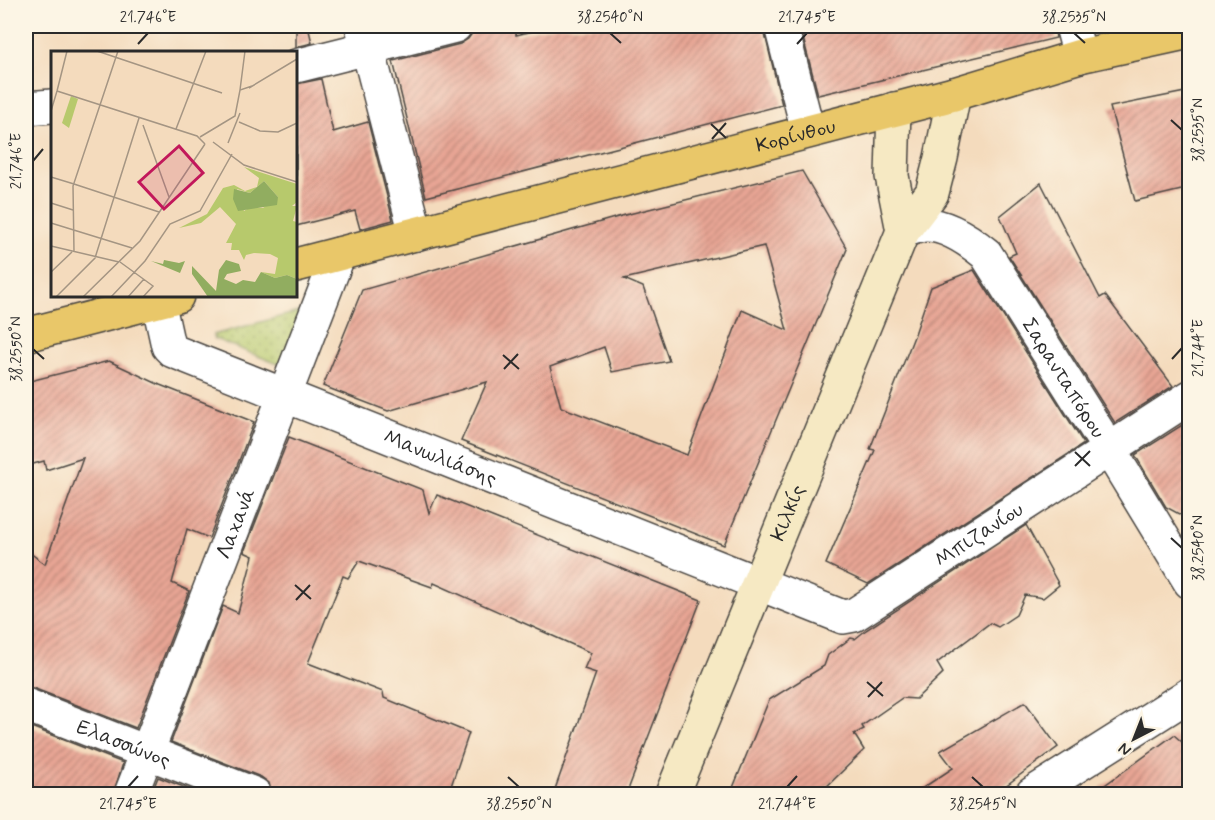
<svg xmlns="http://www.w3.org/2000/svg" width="1215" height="820" font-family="Mynerve,sans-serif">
<defs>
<pattern id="park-dots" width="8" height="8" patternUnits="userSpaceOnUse" patternTransform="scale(1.5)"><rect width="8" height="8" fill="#b7c96c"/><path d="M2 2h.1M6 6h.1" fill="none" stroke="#95a359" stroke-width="1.8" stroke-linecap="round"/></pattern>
<pattern id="building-hatch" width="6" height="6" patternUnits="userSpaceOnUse" patternTransform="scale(1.5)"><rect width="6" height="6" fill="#e8a594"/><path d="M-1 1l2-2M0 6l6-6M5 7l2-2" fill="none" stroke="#bc8779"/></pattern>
</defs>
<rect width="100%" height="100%" fill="#fcf5e5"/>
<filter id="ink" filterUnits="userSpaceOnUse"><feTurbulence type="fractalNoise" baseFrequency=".0167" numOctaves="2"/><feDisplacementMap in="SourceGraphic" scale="12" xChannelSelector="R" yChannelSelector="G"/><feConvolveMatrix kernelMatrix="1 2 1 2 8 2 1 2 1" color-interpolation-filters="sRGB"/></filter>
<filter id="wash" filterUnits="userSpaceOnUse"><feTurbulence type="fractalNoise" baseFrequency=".008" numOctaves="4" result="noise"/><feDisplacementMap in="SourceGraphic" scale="24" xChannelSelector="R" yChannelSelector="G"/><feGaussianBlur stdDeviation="1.35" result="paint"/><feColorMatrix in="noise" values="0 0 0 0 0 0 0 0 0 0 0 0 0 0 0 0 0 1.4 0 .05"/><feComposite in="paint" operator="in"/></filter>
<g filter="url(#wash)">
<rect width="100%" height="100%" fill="#f4dbbd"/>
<polygon fill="url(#park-dots)" stroke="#717a4c" stroke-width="1.5" points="305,310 283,366 215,339 213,335"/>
<g id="blocks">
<g fill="url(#building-hatch)" fill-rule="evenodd">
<polygon points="296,26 308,26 312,43 296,47"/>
<polygon points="473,26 515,26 516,35 555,26 763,26 782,105 426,197 393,61 460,44 468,39 473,32"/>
<polygon points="800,26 1054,26 1056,38 818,95"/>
<polygon points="321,79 333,132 368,122 393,220 360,229 355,211 296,226 296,84"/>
<polygon points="1190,91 1190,188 1135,201 1110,107"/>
<path d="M802,171l45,78 -123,296 -263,-104 26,-59 -99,29 -65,-25 39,-96 263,-75zM764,246l23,84 -45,-20 -55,145 -126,-48 -11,-40 54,-20 8,25 57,-11 -26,-74 -19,-8z"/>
<polygon points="1041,183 1100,298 1105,295 1173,386 1115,423 1009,256 1016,253 1000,216"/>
<polygon points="974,270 1084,444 868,584 826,564 875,450 870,449 915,334 931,287"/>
<polygon points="109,361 160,385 254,422 209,538 187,529 172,583 189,591 136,728 33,688 26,687 26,550 45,564 83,458 46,470 44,461 26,466 26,382"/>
<polygon points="1190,420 1190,520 1166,507 1135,455"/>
<polygon points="289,437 423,490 429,513 437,495 701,600 626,795 553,795 596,673 584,669 591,653 434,583 432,587 359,561 348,578 343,576 308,663 383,692 384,698 469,733 448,795 272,795 269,783 261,777 171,742 223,606 238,613 253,556 244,552"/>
<polygon points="1026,525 1059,585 1043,598 1025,595 1016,615 998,627 990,623 937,663 943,673 916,699 902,698 862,726 864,729 854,734 864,750 818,795 730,795 769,700 824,666 828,655 851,638 855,639 866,630"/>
<polygon points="1025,702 1058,747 993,795 912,795 953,768 940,751"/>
<polygon points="26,725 123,763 113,795 26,795"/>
<polygon points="1174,735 1190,749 1190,795 1091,795"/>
<polygon points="158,777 204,795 151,795"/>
</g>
</g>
</g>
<g filter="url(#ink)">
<use href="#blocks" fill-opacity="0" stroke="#494541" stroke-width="1.5"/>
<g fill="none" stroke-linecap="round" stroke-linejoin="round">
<defs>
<g id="street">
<polyline points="362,26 416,234"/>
<polyline points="781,26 808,131"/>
<polyline points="1072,26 1080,56"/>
<polyline points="296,66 455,26"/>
<polyline points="26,108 52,106"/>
<path id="s1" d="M903,231c7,-2 16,-6 23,-6 21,0 44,16 60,29l123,195 81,133"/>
<path id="s2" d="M157,296l11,50 5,5 670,266 11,-2 336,-218"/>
<path id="s3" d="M26,705l228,89"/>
<path id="s4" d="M131,794l208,-540"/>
<polyline points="1032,794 1190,694"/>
</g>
<g id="secondary">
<polyline points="894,109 892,176 903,231"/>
<path id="s5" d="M672,794l231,-563 29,-38 9,-35 13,-64"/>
</g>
<g id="primary">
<path id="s6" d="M296,265l658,-171 126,-38 110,-24"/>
<polyline points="26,335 177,296"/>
</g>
</defs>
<use href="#street" stroke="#494541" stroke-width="36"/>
<use href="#secondary" stroke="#494541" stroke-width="36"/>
<use href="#primary" stroke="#494541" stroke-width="36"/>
<use href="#street" stroke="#fff" stroke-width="33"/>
<use href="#secondary" stroke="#f6e9c3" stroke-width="33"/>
<use href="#primary" stroke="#e9c769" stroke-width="33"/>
</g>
</g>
<path fill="none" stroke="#2b2b2b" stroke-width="2" d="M610,33l11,10M1074,33l11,10M138,44l10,-11M797,44l10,-11M1171,120l11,10M711,124l15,14M712,139l14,-16M33,161l10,-12M33,349l11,10M503,355l16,14M1172,359l10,-11M504,369l14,-15M1075,452l15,14M1075,466l15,-15M1171,538l11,10M295,585l16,14M296,600l14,-15M867,682l16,14M868,697l14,-15M508,777l11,10M972,777l11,10M128,787l10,-11M787,787l10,-11"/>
<g text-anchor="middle" stroke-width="5" stroke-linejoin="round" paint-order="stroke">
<g font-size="21" fill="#2b2b2b" stroke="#fcf5e5">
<text dy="7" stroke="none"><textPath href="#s6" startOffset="516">Κορίνθου</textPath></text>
<text dy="7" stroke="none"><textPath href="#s1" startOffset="238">Σαρανταπόρου</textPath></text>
<text dy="7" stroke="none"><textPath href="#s2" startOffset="346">Μανωλιάσης</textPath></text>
<text dy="7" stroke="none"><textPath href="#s5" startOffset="304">Κιλκίς</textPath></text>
<text dy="7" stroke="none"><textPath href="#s4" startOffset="290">Λαχανά</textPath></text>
<text dy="7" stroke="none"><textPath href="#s2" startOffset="939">Μπιζανίου</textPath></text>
<text dy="7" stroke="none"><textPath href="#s3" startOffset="105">Ελασσώνος</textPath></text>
</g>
</g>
<g transform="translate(51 51)">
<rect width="246" height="246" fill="#f4dbbd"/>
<path d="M193,116l53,17v18l-5,4h5l-4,15 4,1v57l-10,-4 -12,3 -14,-6 14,2 3,-16 -8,-4 -16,-1 -8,2 -2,5 -5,-10h-8l1,-7h-6l10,-19 -16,-17 -19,16 -22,5 28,-14 16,-26 11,-3 11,6 12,-4 2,-9zM213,130l14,16 -15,11 -13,-1 -6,4 -7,-22 13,4z" fill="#b7c96c" fill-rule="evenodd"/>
<path d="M213,130l14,16 -1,8 -39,6 -5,-12 1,-10 16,4zM113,209l15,3 6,-2 -5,12 -29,-12 12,3zM175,209l13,4 2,7 -14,3 -3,5 12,5 7,-4 12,2 6,-10 14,6 12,-3 10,4v18h-89l-16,-23v-8l24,25 3,-21z" fill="#91ad60"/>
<path d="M20,45l7,3 -9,29 -7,-5z" fill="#b7c96c"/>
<path fill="none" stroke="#a49583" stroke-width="1.5" d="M46,0l125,42M198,37l48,-29M189,39l5,-39M6,40l10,-40M0,60l6,-20 140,45 8,8M188,71l21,9 18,1 19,-9M92,74l26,72M125,78l30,-78M149,86l35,-21 5,-26 12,-4M162,91l31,23 53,17M177,92l12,-30M0,126l23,7M23,133l85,28M0,152l22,7M0,172l81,25M0,195l68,16M23,201l-1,-66 45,-135M69,211l33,24 -10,11M0,221l21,-20M5,246l39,-39 44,-140M32,246l57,-56 65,-97M60,246l34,-36 25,-37 30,-13 32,-57M77,246l16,-18"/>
<path fill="#c2185b" fill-opacity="0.15" stroke="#c2185b" stroke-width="3" d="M128,95l24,27 -39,36 -25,-27z"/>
<rect width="246" height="246" fill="none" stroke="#2b2b2b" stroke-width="3"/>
</g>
<rect width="1215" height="820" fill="none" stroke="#fcf5e5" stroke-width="66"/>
<g transform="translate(1134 739) rotate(222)" stroke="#fcf5e5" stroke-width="4.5" paint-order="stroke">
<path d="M0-4.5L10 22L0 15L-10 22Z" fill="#2b2b2b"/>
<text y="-9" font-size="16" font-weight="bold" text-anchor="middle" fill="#2b2b2b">N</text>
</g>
<rect x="33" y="33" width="1149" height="754" fill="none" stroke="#2b2b2b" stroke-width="2"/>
<g font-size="15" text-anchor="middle" fill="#2b2b2b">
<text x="148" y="22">21.746°E</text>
<text x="610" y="22">38.2540°N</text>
<text x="807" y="22">21.745°E</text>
<text x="1074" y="22">38.2535°N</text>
<text transform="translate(1198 130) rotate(-90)" y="5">38.2535°N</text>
<text transform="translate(16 161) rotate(-90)" y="5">21.746°E</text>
<text transform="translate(1198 348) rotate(-90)" y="5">21.744°E</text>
<text transform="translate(16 349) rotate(-90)" y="5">38.2550°N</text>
<text transform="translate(1198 548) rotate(-90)" y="5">38.2540°N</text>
<text x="128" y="809">21.745°E</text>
<text x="519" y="809">38.2550°N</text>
<text x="787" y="809">21.744°E</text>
<text x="983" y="809">38.2545°N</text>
</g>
</svg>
